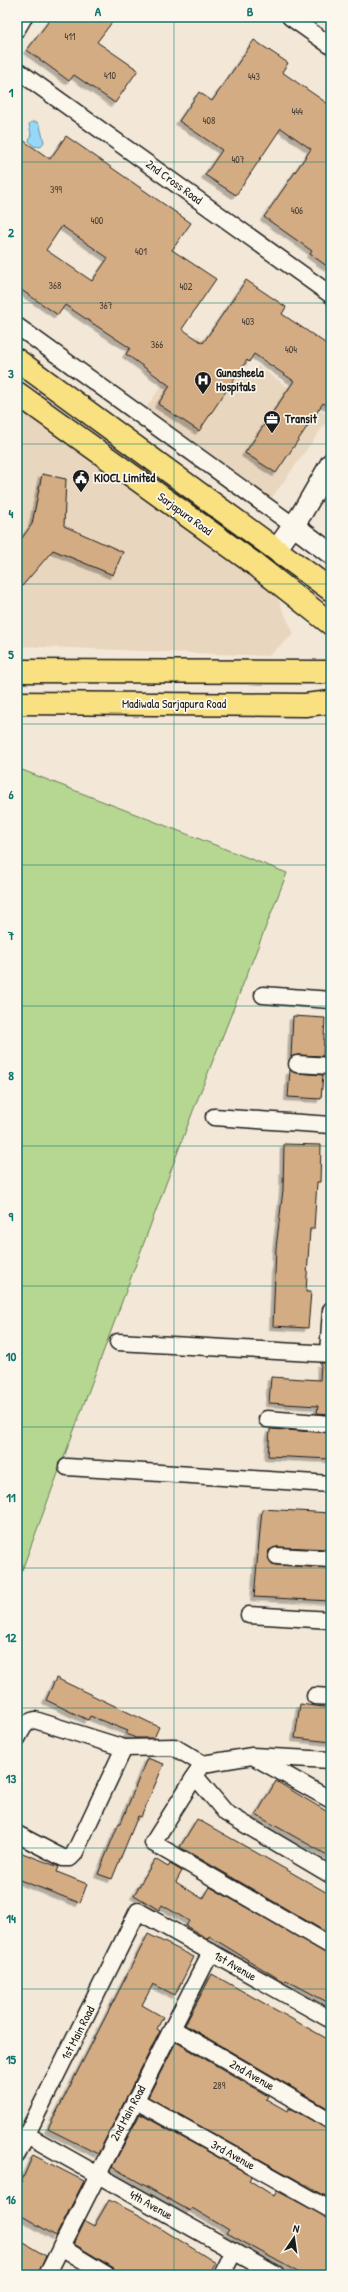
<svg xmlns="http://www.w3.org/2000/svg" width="348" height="2292" font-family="'Patrick Hand',sans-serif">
<defs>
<filter id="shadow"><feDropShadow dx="-3.5" dy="3.5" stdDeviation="0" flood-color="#0004"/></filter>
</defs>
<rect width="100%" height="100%" fill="#f3e8d7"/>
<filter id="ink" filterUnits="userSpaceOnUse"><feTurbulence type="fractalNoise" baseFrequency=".025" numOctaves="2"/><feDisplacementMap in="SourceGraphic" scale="8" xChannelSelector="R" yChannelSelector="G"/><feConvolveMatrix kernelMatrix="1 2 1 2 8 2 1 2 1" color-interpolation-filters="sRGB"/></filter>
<g filter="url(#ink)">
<g fill="#e9d6be">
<polygon points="197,335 252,373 258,366 330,417 272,498 146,408"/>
<polygon points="17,400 272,586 294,634 268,656 17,646"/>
</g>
<polygon fill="#b5d791" stroke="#687a56" points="17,768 287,873 193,1111 22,1570 17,1569"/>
<polygon fill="#96d8f8" stroke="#658da0" points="32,122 37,122 40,126 44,142 40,147 34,146 29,141 31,134 29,124"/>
<g fill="#d3ac84" stroke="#1c1c1c" fill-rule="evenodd" filter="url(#shadow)">
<polygon points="52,17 116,17 97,42 138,70 115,103 74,75 69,81 27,50"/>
<polygon points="254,40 288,63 282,72 331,106 331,269 310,254 312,251 264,217 311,149 281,128 236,195 205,175 222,150 179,121 199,92 212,101"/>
<path d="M17,136l33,23 16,-23 125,87 -19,27 44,29 -34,50 21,14 43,-63 40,27 -4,7 49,33v61l-8,-5 -47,70 -31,-20 49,-72 -40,-27 -5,8 -2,-2 -48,71 -41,-27 12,-18 -44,-32 4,-6 -65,-43 -7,10 -41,-28zM62,226l46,32 -16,23 -46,-31z"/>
<polygon points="42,474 66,479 64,526 123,552 113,575 53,550 17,592 17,545 32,524"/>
<polygon points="293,1016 325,1018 323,1056 298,1055 291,1057"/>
<polygon points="290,1070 296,1073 323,1075 321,1099 288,1097"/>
<polygon points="284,1144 321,1145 320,1182 317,1182 314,1229 310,1229 306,1292 311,1292 308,1328 273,1326 276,1248 283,1190"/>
<polygon points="321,1363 331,1363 331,1414 317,1413 318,1406 269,1403 271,1377 320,1380"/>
<polygon points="270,1429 331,1433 331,1459 268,1456"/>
<polygon points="262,1509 331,1513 331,1549 277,1547 269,1550 268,1556 272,1564 276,1565 331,1568 331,1601 254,1597"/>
<polygon points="56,1678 159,1727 154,1738 136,1738 126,1734 128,1731 90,1716 88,1720 46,1700"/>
<polygon points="300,1704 331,1708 331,1742 295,1738"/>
<polygon points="147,1758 164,1764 141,1817 138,1816 112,1879 98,1874 119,1823 121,1823"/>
<polygon points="276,1781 331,1814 331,1857 256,1815"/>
<polygon points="197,1819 331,1895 331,1935 180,1847"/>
<polygon points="17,1851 59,1867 57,1872 87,1884 80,1903 17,1879"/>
<polygon points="155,1859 168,1867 170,1864 182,1871 176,1882 203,1899 210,1887 331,1955 331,2004 286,1980 284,1982 209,1936 208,1939 186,1926 189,1921 162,1905 159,1910 134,1895"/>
<polygon points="148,1934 194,1957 175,1995 153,1984 142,2005 163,2017 157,2029 160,2031 98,2154 48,2129"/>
<polygon points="212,1974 331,2041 331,2110 185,2025"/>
<polygon points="176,2042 268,2096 266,2099 287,2111 289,2108 331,2130 331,2199 148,2097"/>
<polygon points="140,2114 252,2176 249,2180 274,2196 277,2191 331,2219 331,2275 303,2275 227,2233 229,2230 192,2208 190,2211 112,2167"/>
<polygon points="33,2155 84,2181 56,2236 17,2213 17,2192"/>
<polygon points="109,2200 141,2216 216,2263 209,2275 116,2275 114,2268 74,2244 85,2221 94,2226"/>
<polygon points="17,2239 46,2256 38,2275 17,2275"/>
</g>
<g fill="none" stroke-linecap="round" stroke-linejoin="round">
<defs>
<g id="minor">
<polyline points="290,17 331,46"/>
<polyline points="17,29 24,17"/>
<polyline points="17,70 331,295"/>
<polyline points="17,326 294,526"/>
<polyline points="263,995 331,1000"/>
<polyline points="297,1064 331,1066"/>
<polyline points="214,1117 331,1125"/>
<polyline points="118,1342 331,1354"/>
<polyline points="328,1353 331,1310"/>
<polyline points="267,1419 331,1424"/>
<polyline points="67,1467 331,1484"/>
<polyline points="277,1556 331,1559"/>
<polyline points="249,1615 331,1620"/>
<polyline points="315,1696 331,1697"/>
<path d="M17,1739c5,-9 7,-17 18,-19l89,28 -50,106 -4,4h-7l-46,-24"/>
<polyline points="124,1748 174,1747 203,1764 252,1756 331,1760"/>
<polyline points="256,1758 331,1800"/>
<polyline points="201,1767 195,1776 226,1813 331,1875"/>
<polyline points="195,1776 153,1843 331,1946"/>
<polyline points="173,2029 331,2121"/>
<polyline points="135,2100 331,2210"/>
<polyline points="27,2135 276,2275"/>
<polyline points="17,2154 138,1911 331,2020"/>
<polyline points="61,2247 107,2275"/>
<polyline points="47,2275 211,1952"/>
<polyline points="222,2275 234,2251"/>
</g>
<g id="tertiary">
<polyline points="294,526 331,554"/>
<polyline points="276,550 302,513 331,463"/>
</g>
<g id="primary">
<polyline points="17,360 331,590"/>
<polyline points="17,393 256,565 331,624"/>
<polyline points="17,671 331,672"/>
<polyline points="17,703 305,705 331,702"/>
</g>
</defs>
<use href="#minor" stroke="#1c1c1c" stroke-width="19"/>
<use href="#tertiary" stroke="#1c1c1c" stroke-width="23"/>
<use href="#primary" stroke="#1c1c1c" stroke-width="25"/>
<use href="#minor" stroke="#fbf7ec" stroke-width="16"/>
<use href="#tertiary" stroke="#fbf7ec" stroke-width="20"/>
<use href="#primary" stroke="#f9e181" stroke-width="22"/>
</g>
</g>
<path fill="none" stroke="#0f766e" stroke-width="1" stroke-opacity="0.55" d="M174,17v2258M17,162h314M17,303h314M17,444h314M17,584h314M17,724h314M17,865h314M17,1006h314M17,1146h314M17,1286h314M17,1427h314M17,1568h314M17,1708h314M17,1848h314M17,1989h314M17,2130h314"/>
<defs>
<symbol id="hospital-pin" viewBox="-11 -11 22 30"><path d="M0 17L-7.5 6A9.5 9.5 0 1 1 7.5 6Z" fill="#1c1c1c" stroke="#fbf7ec"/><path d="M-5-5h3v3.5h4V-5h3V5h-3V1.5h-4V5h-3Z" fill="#fff"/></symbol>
<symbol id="office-pin" viewBox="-11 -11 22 30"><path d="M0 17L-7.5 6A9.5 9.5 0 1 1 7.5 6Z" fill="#1c1c1c" stroke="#fbf7ec"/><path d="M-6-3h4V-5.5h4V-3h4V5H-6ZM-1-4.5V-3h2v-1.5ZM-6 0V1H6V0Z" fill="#fff"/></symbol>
<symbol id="civic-pin" viewBox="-11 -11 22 30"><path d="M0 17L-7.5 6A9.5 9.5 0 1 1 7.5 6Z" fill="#1c1c1c" stroke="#fbf7ec"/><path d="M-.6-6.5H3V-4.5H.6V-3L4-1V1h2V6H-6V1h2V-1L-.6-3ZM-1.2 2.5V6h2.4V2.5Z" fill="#fff"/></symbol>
</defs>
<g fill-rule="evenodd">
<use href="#hospital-pin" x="193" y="370" width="20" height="27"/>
<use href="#office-pin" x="262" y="409" width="20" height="27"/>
<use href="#civic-pin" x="71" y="468" width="20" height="27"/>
</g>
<g text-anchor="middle" stroke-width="3.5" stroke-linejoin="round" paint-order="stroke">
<g font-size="10" fill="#4a4036">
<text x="70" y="40">411</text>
<text x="110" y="79">410</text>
<text x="254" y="80">443</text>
<text x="297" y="115">444</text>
<text x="209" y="124">408</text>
<text x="238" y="163">407</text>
<text x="56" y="193">399</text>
<text x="297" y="214">406</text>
<text x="97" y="224">400</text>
<text x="141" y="255">401</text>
<text x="55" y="289">368</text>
<text x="186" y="290">402</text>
<text x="106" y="309">367</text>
<text x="248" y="325">403</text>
<text x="157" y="348">366</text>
<text x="291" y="353">404</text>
<text x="219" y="2089">289</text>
</g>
<g font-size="12" fill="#1c1c1c" stroke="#fbf7ec">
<text transform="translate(174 182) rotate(36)" y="4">2nd Cross Road</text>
<text transform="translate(185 514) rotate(36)" y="4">Sarjapura Road</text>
<text x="174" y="708">Madiwala Sarjapura Road</text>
<text transform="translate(235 1966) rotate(30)" y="4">1st Avenue</text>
<text transform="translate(78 2033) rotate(-63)" y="4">1st Main Road</text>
<text transform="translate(252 2075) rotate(30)" y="4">2nd Avenue</text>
<text transform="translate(128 2113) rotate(-62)" y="4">2nd Main Road</text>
<text transform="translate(233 2155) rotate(29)" y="4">3rd Avenue</text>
<text transform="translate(151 2205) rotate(29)" y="4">4th Avenue</text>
</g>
<g font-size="12" font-weight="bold" fill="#1c1c1c" stroke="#fbf7ec" text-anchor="start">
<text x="216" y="377">Gunasheela<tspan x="216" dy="14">Hospitals</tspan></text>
<text x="285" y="423">Transit</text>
<text x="94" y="482">KIOCL Limited</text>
</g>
</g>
<rect width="348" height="2292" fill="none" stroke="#fbf7ec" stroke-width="44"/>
<g transform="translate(294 2238) rotate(13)" stroke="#fbf7ec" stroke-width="3" paint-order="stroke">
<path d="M0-3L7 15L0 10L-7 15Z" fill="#1c1c1c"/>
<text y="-6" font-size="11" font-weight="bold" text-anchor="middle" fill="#1c1c1c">N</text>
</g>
<rect x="22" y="22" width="304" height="2248" fill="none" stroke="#0f766e" stroke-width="1.5"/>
<g font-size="13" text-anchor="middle" font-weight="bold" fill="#0f766e">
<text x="98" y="16">A</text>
<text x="250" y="16">B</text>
<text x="11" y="97">1</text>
<text x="11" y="237">2</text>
<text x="11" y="378">3</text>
<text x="11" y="518">4</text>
<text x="11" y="659">5</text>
<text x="11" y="799">6</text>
<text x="11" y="940">7</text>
<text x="11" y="1080">8</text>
<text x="11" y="1221">9</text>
<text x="11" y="1361">10</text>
<text x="11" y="1502">11</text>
<text x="11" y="1642">12</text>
<text x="11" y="1783">13</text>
<text x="11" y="1923">14</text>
<text x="11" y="2064">15</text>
<text x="11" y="2204">16</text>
</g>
</svg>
